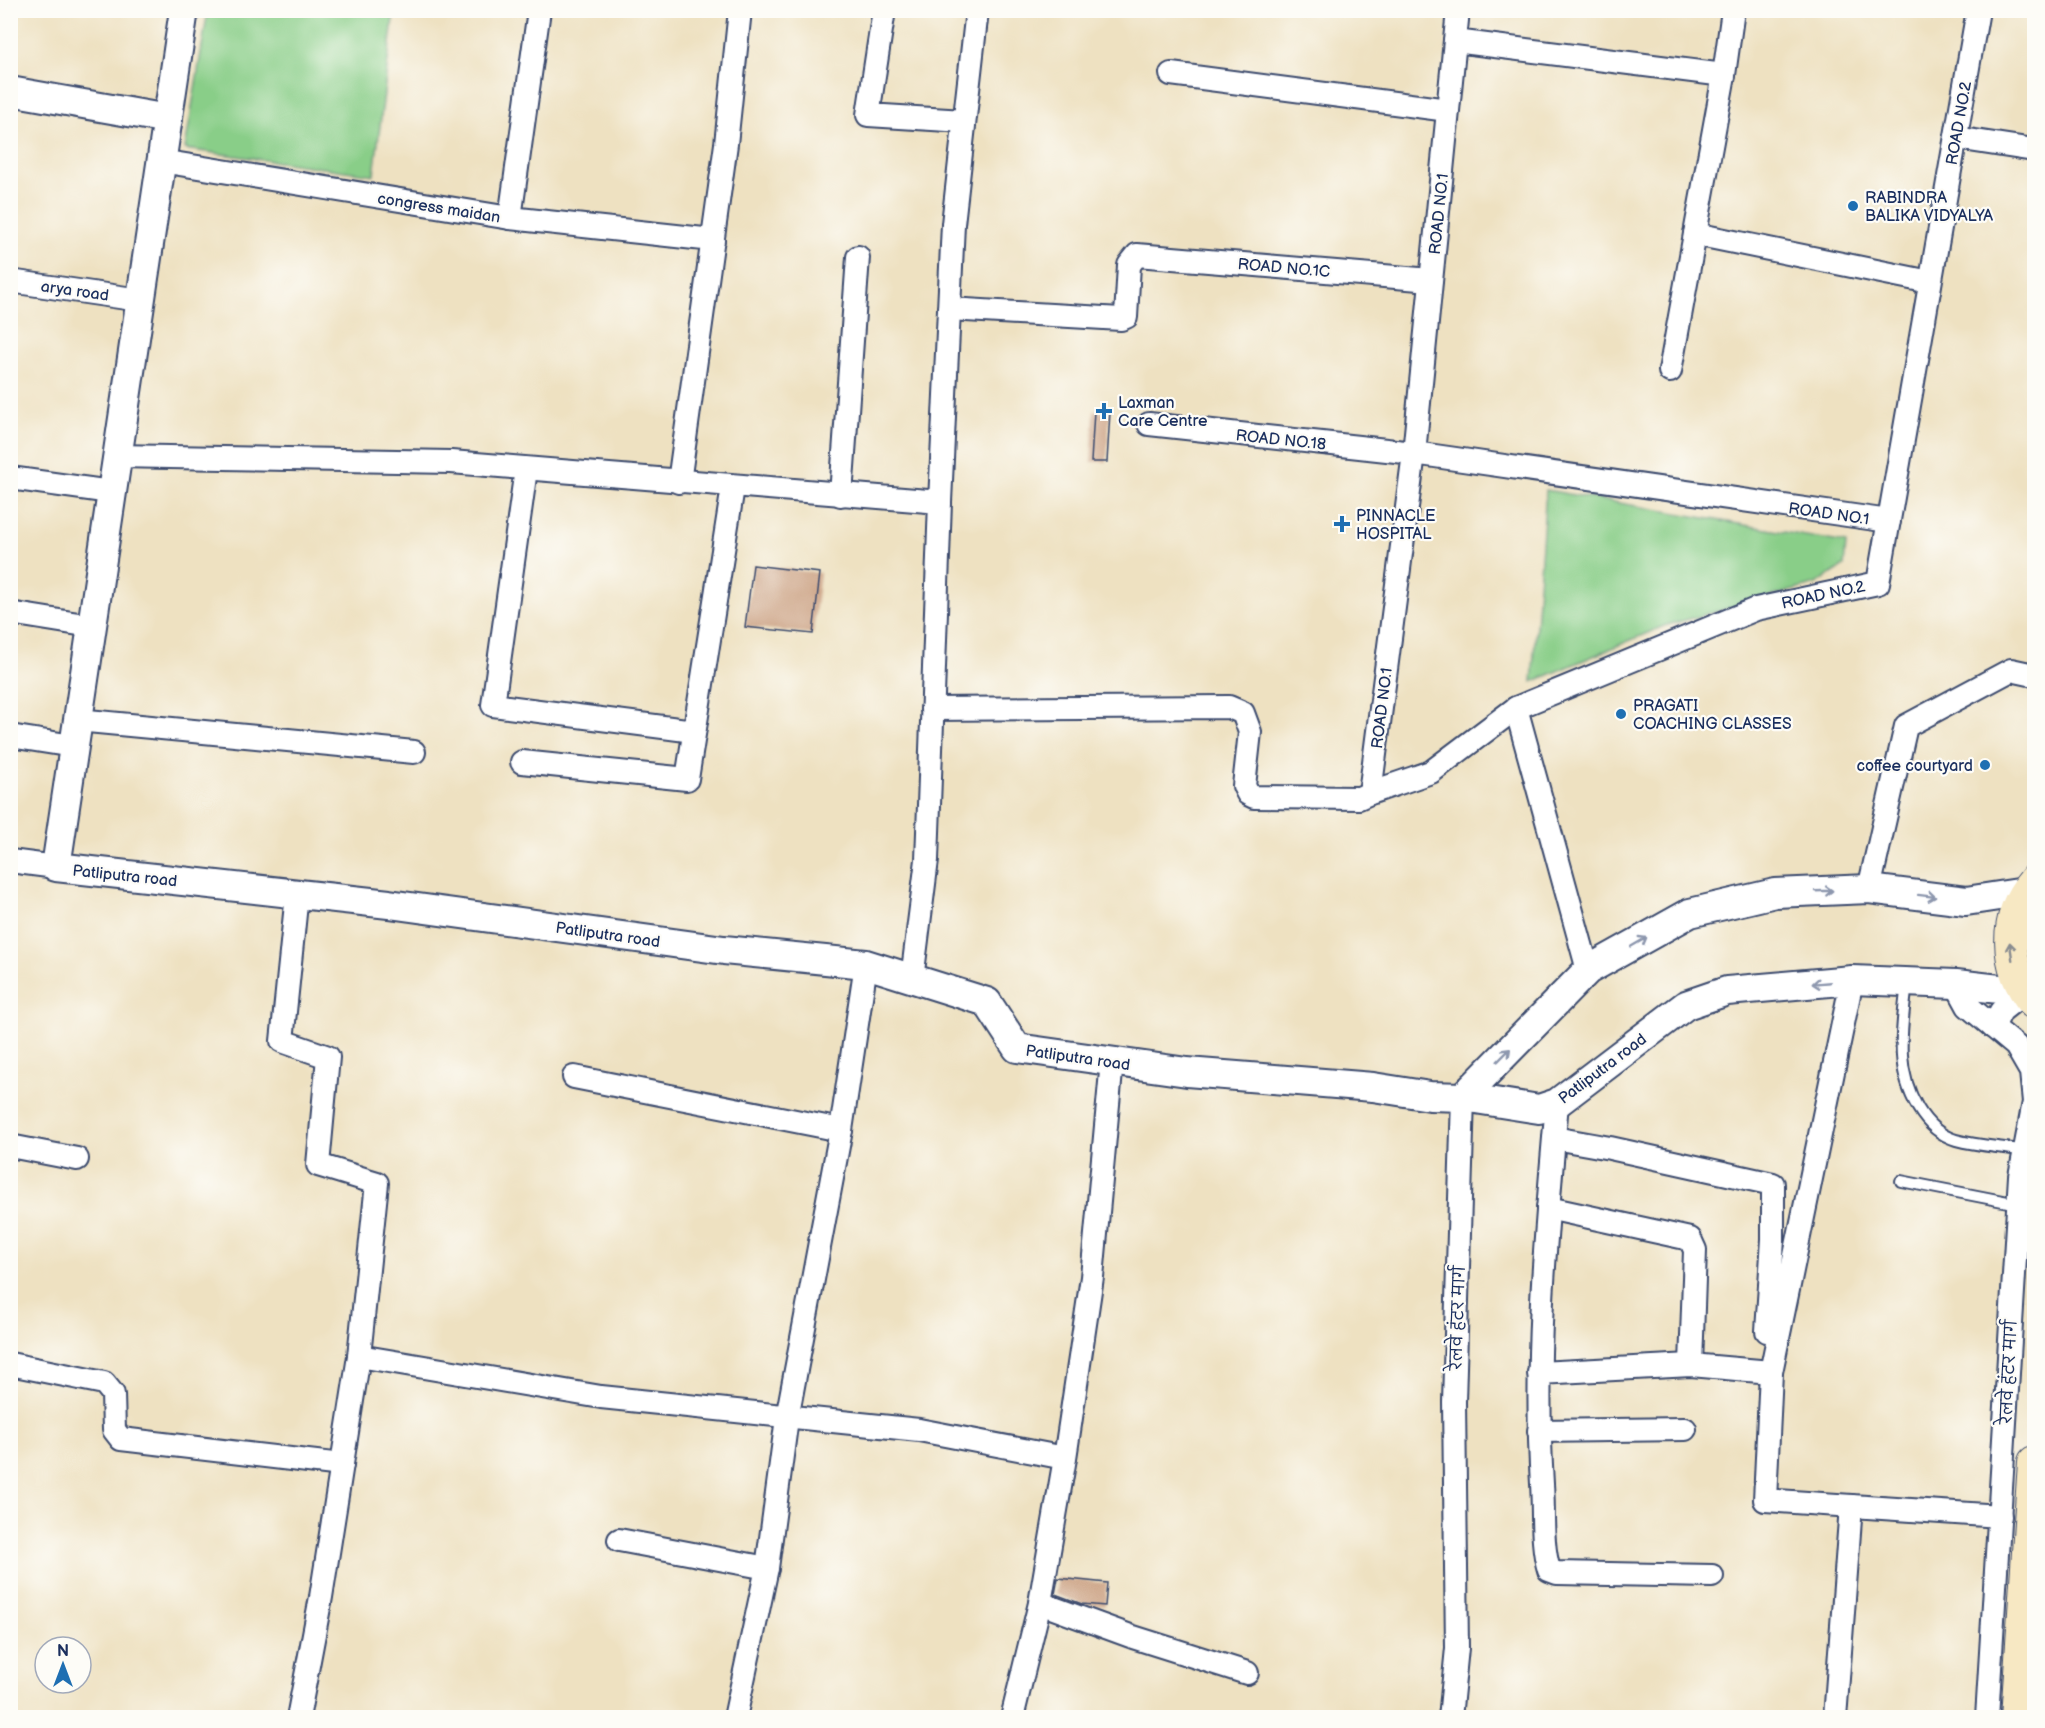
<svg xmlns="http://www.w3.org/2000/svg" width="2045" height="1728" font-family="'Balsamiq Sans','Playpen Sans Deva',sans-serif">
<rect width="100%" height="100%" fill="#fdfcf7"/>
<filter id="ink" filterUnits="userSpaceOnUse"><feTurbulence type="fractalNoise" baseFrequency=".0167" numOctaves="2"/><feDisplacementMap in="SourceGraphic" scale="12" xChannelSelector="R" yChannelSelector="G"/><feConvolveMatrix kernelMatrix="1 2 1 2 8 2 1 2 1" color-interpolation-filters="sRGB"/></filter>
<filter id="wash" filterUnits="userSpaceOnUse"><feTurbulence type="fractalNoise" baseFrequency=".008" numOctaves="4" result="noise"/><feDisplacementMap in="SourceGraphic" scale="24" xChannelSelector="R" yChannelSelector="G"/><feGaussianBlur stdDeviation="1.35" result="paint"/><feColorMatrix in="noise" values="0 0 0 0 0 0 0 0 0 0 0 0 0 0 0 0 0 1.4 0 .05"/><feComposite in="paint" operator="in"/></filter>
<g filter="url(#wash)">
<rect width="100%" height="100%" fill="#eee1c1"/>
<g fill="#89ce88" stroke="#527e73" stroke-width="1.5">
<polygon points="208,10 394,11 374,175 185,149"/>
<polygon points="1546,490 1846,543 1844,566 1816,584 1664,626 1532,682"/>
</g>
<g id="blocks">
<g fill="#c89b7b">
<polygon points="1094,411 1110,412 1107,462 1091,462"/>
<polygon points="753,565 820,573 813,634 745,627"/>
<polygon points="1058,1578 1107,1583 1105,1606 1082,1604 1055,1594"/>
</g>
</g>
</g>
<g filter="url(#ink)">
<use href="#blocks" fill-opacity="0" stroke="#3b4a6d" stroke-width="1.5"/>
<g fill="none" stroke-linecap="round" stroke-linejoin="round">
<defs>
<g id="service">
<path d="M1907,983c-5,45 -13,85 11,125 9,15 21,27 38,32 22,6 47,7 69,11"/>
<polyline points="1901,1181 2018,1204"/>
</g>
<g id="minor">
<polyline points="884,10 868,115 964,121"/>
<polyline points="1455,41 1724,75"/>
<polyline points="1171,74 1448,110"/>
<polyline points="1956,138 2034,150"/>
<polyline points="161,161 510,218 539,10"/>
<polyline points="510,218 713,240"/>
<polyline points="1695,234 1930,282"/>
<polyline points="10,281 140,300"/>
<polyline points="949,309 1121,319 1126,317 1129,265 1137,255 1431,280"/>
<polyline points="1670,371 1724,75 1733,10"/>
<polyline points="1149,424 1414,453 1458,10"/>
<polyline points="116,456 451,462 940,502 953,224 977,10"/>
<polyline points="526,469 493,705 694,731"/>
<polyline points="10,478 111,492"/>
<polyline points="679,482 726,144 740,10"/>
<polyline points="841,495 858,257"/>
<polyline points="10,613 91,626"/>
<polyline points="1516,708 1431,772 1370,793 1414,453 1889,521"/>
<polyline points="932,709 1229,707 1243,713 1250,732 1244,786 1248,794 1254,797 1359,798 1370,793"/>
<polyline points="77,720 414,752"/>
<polyline points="10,736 73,746"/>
<polyline points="522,762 687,779 733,487"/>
<polyline points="10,861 56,867"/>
<polyline points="1869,889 1906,726 2011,670 2034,675"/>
<polyline points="297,894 282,1041 328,1057 318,1165 377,1183 359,1356"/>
<polyline points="1588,970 1516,708 1756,609 1878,583 1978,10"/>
<polyline points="912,979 927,860 940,502"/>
<polyline points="1852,980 1771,1372 1765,1500 2000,1516"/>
<polyline points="1956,984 1968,1006 2016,1046 2031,1072 2034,1102 2020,1176 1987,1718"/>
<polyline points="1993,1027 2001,1011 2025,992"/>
<polyline points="574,1077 841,1130"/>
<path d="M1557,1103c-11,127 -23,254 -15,381 2,27 -1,60 7,86l8,3 155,3"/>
<polyline points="1554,1138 1610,1148 1773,1184 1773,1239 1767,1331"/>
<polyline points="10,1146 77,1159"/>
<polyline points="1548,1208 1690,1239 1695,1250 1691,1365"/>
<polyline points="10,1364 104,1383 113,1394 114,1430 121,1439 342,1465"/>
<polyline points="1539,1373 1691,1365 1771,1372"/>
<polyline points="1539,1431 1685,1429"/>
<polyline points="619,1540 767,1568"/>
<polyline points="1040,1603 1133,1637 1247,1673"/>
<polyline points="298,1718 321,1597 359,1356 601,1397 919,1430 1065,1458 1092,1277 1112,1061"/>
<polyline points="735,1718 767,1568 787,1418 841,1130 866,964"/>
<polyline points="1012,1718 1040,1603 1065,1458"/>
<polyline points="1450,1718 1457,1648 1454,1402 1463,1097"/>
<polyline points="1835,1718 1851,1506"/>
</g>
<g id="tertiary">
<polyline points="184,10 56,867 389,904 724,950 866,964 987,1002 1017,1048 1187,1072 1373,1087 1430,1096 1463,1097 1539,1109 1557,1103 1686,1005 1727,991 1852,980 1956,984 2025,992"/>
<polyline points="10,91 168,119"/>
<polyline points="1463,1097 1588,970 1690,913 1775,893 1869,889 1966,901 2025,892"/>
</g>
<g id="secondary">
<path d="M2034,881c-31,36 -30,86 0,122"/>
<polyline points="2017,1718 2034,1462"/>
</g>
</defs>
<use href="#service" stroke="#3b4a6d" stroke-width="14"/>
<use href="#minor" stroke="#3b4a6d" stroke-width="26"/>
<use href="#tertiary" stroke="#3b4a6d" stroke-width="32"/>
<use href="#secondary" stroke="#3b4a6d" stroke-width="34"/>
<use href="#service" stroke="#fff" stroke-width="10"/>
<use href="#minor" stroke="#fff" stroke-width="22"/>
<use href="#tertiary" stroke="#fff" stroke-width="28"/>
<use href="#secondary" stroke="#f7e8c3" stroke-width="32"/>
</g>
<defs><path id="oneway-shaft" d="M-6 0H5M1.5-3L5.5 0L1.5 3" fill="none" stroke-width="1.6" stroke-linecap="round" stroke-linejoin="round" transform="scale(1.5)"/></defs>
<g stroke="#8d97ae">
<use href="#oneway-shaft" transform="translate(1824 891) rotate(-2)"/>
<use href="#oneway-shaft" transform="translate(1927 896) rotate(7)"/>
<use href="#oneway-shaft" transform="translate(1639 942) rotate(-30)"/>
<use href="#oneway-shaft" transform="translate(1821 983) rotate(175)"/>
<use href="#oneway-shaft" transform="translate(1504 1055) rotate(-45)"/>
</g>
<use stroke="#898c90" href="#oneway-shaft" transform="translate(2011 951) rotate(-98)"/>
</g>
<g fill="#1f6fb2" stroke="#fdfcf7" stroke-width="2">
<circle cx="1853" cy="206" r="6"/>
<path d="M1101 402h6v6h6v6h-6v6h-6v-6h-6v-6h6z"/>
<path d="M1339 515h6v6h6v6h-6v6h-6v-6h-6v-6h6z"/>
<circle cx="1621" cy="714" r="6"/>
<circle cx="1985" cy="765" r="6"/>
</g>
<g text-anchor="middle" stroke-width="4.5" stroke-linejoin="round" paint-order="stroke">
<g font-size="16" fill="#1b2f5e" stroke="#fdfcf7">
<text transform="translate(1958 123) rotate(-80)" y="6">ROAD NO.2</text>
<text transform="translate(439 207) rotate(9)" y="6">congress maidan</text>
<text transform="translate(1438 214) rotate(-84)" y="6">ROAD NO.1</text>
<text transform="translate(1284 267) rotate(5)" y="6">ROAD NO.1C</text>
<text transform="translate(75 290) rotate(8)" y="6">arya road</text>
<text transform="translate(1281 439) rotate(6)" y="6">ROAD NO.18</text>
<text transform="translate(1829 513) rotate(8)" y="6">ROAD NO.1</text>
<text transform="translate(1823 594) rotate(-12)" y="6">ROAD NO.2</text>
<text transform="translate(1381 708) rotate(-83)" y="6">ROAD NO.1</text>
<text transform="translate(125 875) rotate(6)" y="6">Patliputra road</text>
<text transform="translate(608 934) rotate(8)" y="6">Patliputra road</text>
<text transform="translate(1078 1057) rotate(8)" y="6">Patliputra road</text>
<text transform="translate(1602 1068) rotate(-37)" y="6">Patliputra road</text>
<text transform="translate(1457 1318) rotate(-88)" y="6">रेलवे हंटर मार्ग</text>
<text transform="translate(2008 1372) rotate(-87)" y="6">रेलवे हंटर मार्ग</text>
</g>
<g font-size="16" fill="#1b2f5e" stroke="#fdfcf7" text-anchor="start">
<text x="1865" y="203">RABINDRA<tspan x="1865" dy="18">BALIKA VIDYALYA</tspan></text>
<text x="1118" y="408">Laxman<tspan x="1118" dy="18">Care Centre</tspan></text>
<text x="1356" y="521">PINNACLE<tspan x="1356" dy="18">HOSPITAL</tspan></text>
<text x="1633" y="711">PRAGATI<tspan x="1633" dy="18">COACHING CLASSES</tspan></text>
<text x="1973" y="771" text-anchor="end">coffee courtyard</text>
</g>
</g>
<rect width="2045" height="1728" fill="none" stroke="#fdfcf7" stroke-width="36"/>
<g transform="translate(63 1665)"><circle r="28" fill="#fdfcf7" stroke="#a3aaba" stroke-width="1.5"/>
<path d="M0-4.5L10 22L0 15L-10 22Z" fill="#1f6fb2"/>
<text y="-9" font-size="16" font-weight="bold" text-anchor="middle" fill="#1b2f5e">N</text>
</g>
</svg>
